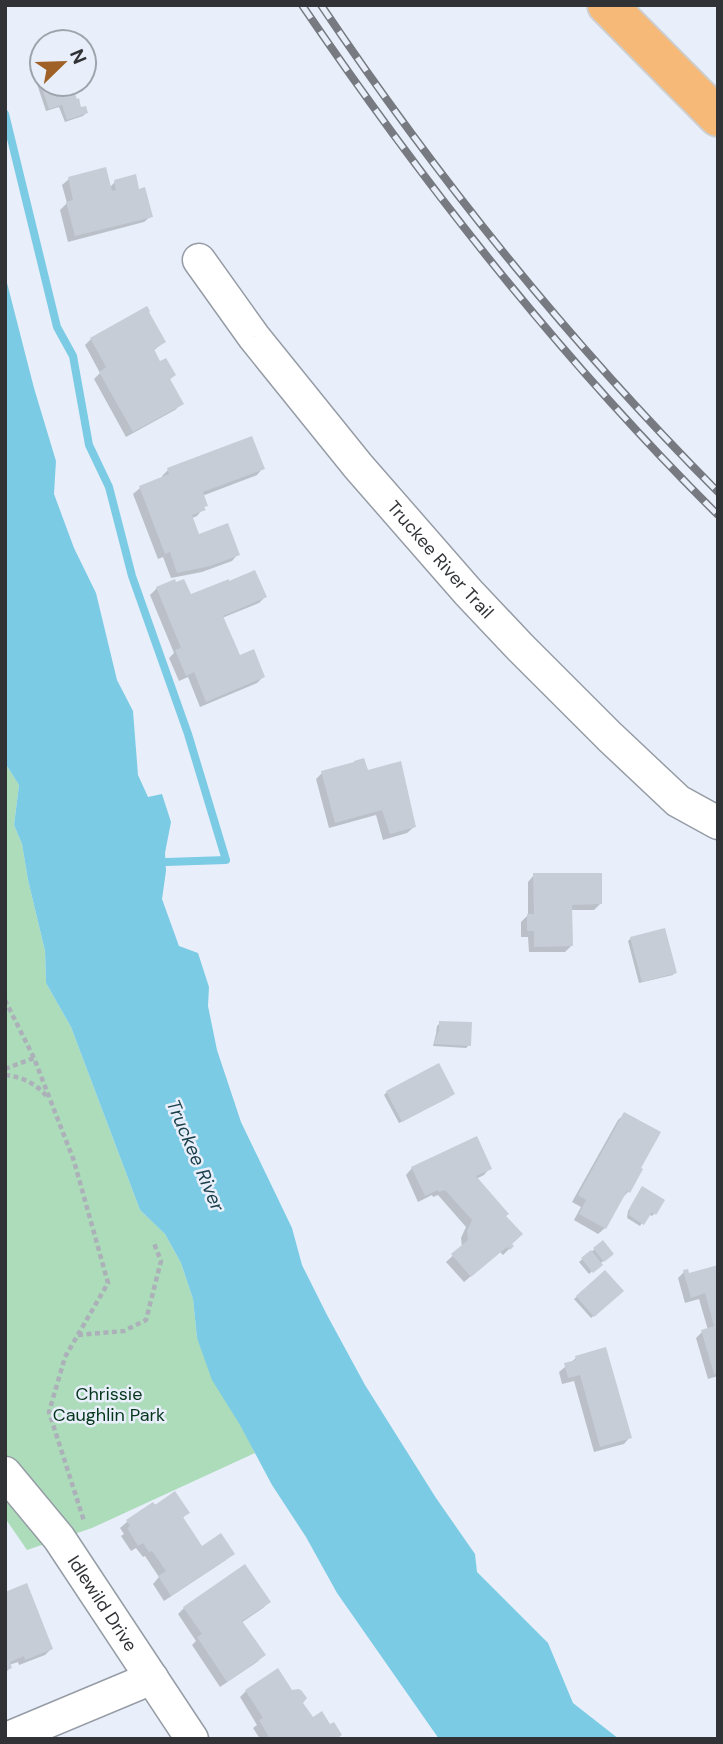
<svg xmlns="http://www.w3.org/2000/svg" width="723" height="1744" font-family="'DM Sans',sans-serif">
<rect width="100%" height="100%" fill="#e9effa"/>
<polygon fill="#acdcba" points="5,763 19,785 14,825 22,844 28,880 45,951 46,983 71,1027 140,1210 165,1234 181,1263 193,1299 197,1338 255,1453 92,1528 27,1550 5,1518"/>
<polygon fill="#7ccbe5" points="5,275 34,388 56,461 54,494 74,548 96,593 117,680 133,711 138,775 148,797 162,794 171,822 165,853 166,871 162,899 179,946 198,953 209,987 208,1006 217,1050 241,1122 292,1228 302,1265 327,1315 365,1385 436,1498 475,1554 477,1572 548,1643 573,1703 619,1739 439,1739 337,1593 306,1537 272,1485 240,1425 212,1380 197,1338 193,1299 181,1263 165,1234 140,1210 71,1027 46,983 45,951 28,880 22,844 14,825 19,785 5,763"/>
<g fill="#0003">
<polygon points="42,67 42,84 70,84 80,109 86,113 83,116 65,122 59,107 46,111 33,72"/>
<polygon points="69,179 109,188 115,182 138,191 151,216 144,222 68,242 60,210 67,203 62,185"/>
<polygon points="91,339 164,342 153,351 160,363 174,375 169,380 182,403 175,410 126,437 94,379 100,373 85,345"/>
<polygon points="263,468 257,475 202,496 206,505 197,516 192,518 198,536 238,554 232,561 202,572 171,578 163,557 158,559 133,494 140,488 163,479 162,476 168,470"/>
<polygon points="174,582 190,597 265,597 259,603 222,618 239,658 263,677 257,683 200,707 188,677 179,681 169,658 174,653 150,595 157,588"/>
<polygon points="366,772 414,827 407,833 383,840 376,815 329,828 316,779 322,773"/>
<polygon points="534,875 600,904 594,910 571,910 571,946 565,952 529,952 528,937 521,937 521,922 528,915 528,882"/>
<polygon points="631,938 675,972 673,975 639,983 628,941"/>
<polygon points="440,1023 469,1045 466,1048 433,1046 436,1034 437,1026"/>
<polygon points="387,1092 450,1097 399,1123 384,1095"/>
<polygon points="625,1114 639,1168 641,1170 628,1192 622,1198 605,1228 598,1234 574,1220 581,1207 572,1202 618,1120"/>
<polygon points="412,1168 490,1168 484,1175 476,1179 504,1216 512,1246 503,1255 500,1252 464,1282 446,1262 462,1247 461,1238 466,1227 438,1195 433,1197 432,1195 418,1202 406,1175"/>
<polygon points="640,1191 654,1214 652,1216 648,1214 640,1226 627,1218 628,1211"/>
<polygon points="602,1243 611,1254 589,1274 579,1262"/>
<polygon points="718,1267 718,1376 708,1379 696,1338 702,1332 708,1330 699,1299 685,1303 678,1278 684,1272 688,1276"/>
<polygon points="605,1273 621,1291 591,1318 574,1299"/>
<polygon points="576,1358 630,1437 624,1444 594,1452 574,1381 562,1384 559,1372"/>
<polygon points="153,1504 188,1512 182,1519 201,1549 226,1560 164,1601 153,1584 159,1577 145,1556 143,1557 136,1548 131,1551 121,1536 124,1534 120,1528 127,1522"/>
<polygon points="5,1593 51,1649 45,1655 19,1665 18,1662 9,1665 10,1668 5,1673"/>
<polygon points="269,1602 263,1608 241,1623 264,1655 257,1662 220,1687 192,1645 196,1641 178,1614 184,1608"/>
<polygon points="246,1691 301,1703 312,1720 336,1739 260,1739 253,1728 257,1725 240,1697"/>
</g>
<g fill="none" stroke-linecap="round" stroke-linejoin="round">
<polyline stroke="#7ccbe5" stroke-width="8" points="5,114 57,327 73,356 89,445 109,487 132,576 188,734 226,860 166,862"/>
</g>
<g fill="#c7cdd7">
<polygon points="42,65 42,84 71,84 77,99 79,98 81,107 86,106 88,113 67,120 62,105 49,109 35,68"/>
<polygon points="106,167 112,191 116,190 114,180 136,174 139,189 145,187 153,217 75,236 66,202 73,200 68,177"/>
<polygon points="147,306 150,311 149,312 166,342 154,349 160,361 166,358 176,375 170,379 184,404 133,432 99,372 106,367 90,338"/>
<polygon points="252,436 265,469 203,492 208,506 204,507 206,510 192,515 199,534 228,523 240,555 210,566 177,573 170,552 165,554 139,486 169,474 167,468"/>
<polygon points="255,570 267,597 223,616 240,655 254,649 265,677 206,702 194,672 186,676 175,650 181,648 156,587 175,579 176,582 184,579 191,594 229,579 229,581"/>
<polygon points="364,758 368,770 401,761 416,827 390,834 382,810 335,823 321,771 354,762 354,761"/>
<polygon points="533,873 602,873 602,904 572,905 573,946 534,947 534,931 527,931 527,914 534,914"/>
<polygon points="665,928 677,973 642,982 630,937"/>
<polygon points="439,1021 472,1022 471,1046 434,1044 439,1030"/>
<polygon points="439,1063 455,1094 402,1122 386,1091"/>
<polygon points="624,1112 661,1132 641,1168 643,1169 630,1193 627,1191 606,1229 579,1214 586,1200 578,1195"/>
<polygon points="477,1136 492,1169 476,1176 509,1214 506,1216 523,1234 512,1244 514,1246 510,1250 507,1247 471,1277 451,1254 468,1240 467,1231 472,1220 445,1190 439,1192 438,1190 425,1196 411,1167"/>
<polygon points="642,1186 665,1200 656,1215 652,1212 644,1225 629,1215 630,1207"/>
<polygon points="603,1240 614,1254 604,1262 593,1248"/>
<polygon points="591,1250 603,1265 593,1273 581,1258"/>
<polygon points="718,1265 718,1373 714,1374 701,1330 714,1326 705,1293 691,1298 683,1270 688,1269 689,1273"/>
<polygon points="605,1270 624,1291 594,1317 576,1296"/>
<polygon points="606,1347 632,1438 600,1447 580,1375 568,1378 564,1363 576,1360 575,1356"/>
<polygon points="175,1491 190,1513 183,1517 202,1546 221,1533 235,1554 171,1596 158,1576 166,1571 152,1551 149,1552 143,1543 138,1546 127,1528 130,1526 126,1520 153,1502 155,1505"/>
<polygon points="245,1564 271,1602 242,1621 266,1655 227,1682 197,1637 202,1634 183,1607"/>
<polygon points="27,1583 53,1649 25,1660 24,1656 10,1662 12,1668 5,1671 5,1592"/>
<polygon points="278,1668 292,1690 298,1689 301,1690 307,1698 303,1703 313,1717 322,1711 330,1724 334,1722 342,1735 336,1739 270,1739 259,1720 263,1718 245,1690"/>
</g>
<g fill="none" stroke-linecap="round" stroke-linejoin="round">
<defs>
<g id="minor">
<path id="s1" d="M199,260l55,77 104,129 110,126 51,54 91,91 68,64 40,22"/>
<path id="s2" d="M5,1473l54,65 133,201"/>
<polyline points="6,1739 152,1678"/>
</g>
<polyline id="major" points="607,5 718,117"/>
</defs>
<use href="#minor" stroke="#969ca5" stroke-width="35"/>
<use href="#major" stroke="#cdcecf" stroke-width="42"/>
<g stroke="#acb0b9" stroke-width="4.5" stroke-dasharray="5 3.5" stroke-linecap="butt">
<polyline points="5,1000 34,1058 74,1161 108,1283 65,1357 49,1412 84,1521"/>
<polyline points="5,1069 34,1058"/>
<path d="M5,1075c18,2 32,9 43,23"/>
<polyline points="78,1335 124,1331 146,1320 161,1261 153,1241"/>
</g>
<use href="#minor" stroke="#fff" stroke-width="32"/>
<use href="#major" stroke="#f6b977" stroke-width="38"/>
<defs>
<g id="rail">
<path d="M302,5c123,181 260,355 416,510"/>
<path d="M321,5c117,174 249,338 397,487"/>
</g>
</defs>
<use href="#rail" stroke="#777a81" stroke-width="8"/>
<use href="#rail" stroke="#e9effa" stroke-width="5" stroke-dasharray="16" stroke-linecap="butt"/>
</g>
<g text-anchor="middle" stroke-width="5" stroke-linejoin="round" paint-order="stroke">
<g font-size="18" fill="#303236" stroke="#e9effa">
<text dy="6" stroke="none"><textPath href="#s1" startOffset="385">Truckee River Trail</textPath></text>
<text dy="6" stroke="none"><textPath href="#s2" startOffset="163">Idlewild Drive</textPath></text>
</g>
<g font-size="18" fill="#05361b" stroke="#e9effa">
<text x="109" y="1400">Chrissie<tspan x="109" dy="21">Caughlin Park</tspan></text>
</g>
<g font-size="19" font-style="italic" fill="#1c414c" stroke="#e9effa">
<text transform="translate(196 1155) rotate(67)" y="7">Truckee River</text>
</g>
</g>
<rect width="723" height="1744" fill="none" stroke="#303236" stroke-width="14"/>
<g transform="translate(63 63) rotate(67)"><circle r="33" fill="#e9effa" stroke="#9fa3ac" stroke-width="2"/>
<path d="M0-5L12 26L0 18L-12 26Z" fill="#9f6127"/>
<text y="-10" font-size="19" font-weight="bold" text-anchor="middle" fill="#303236">N</text>
</g>
</svg>
